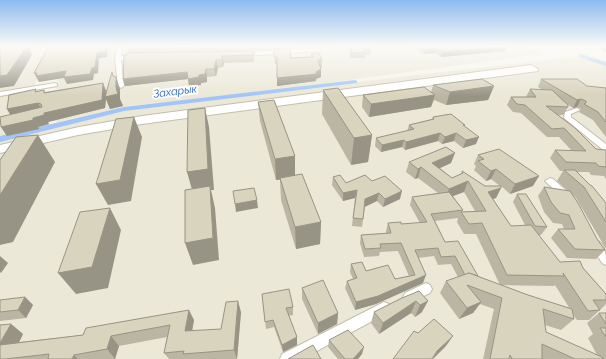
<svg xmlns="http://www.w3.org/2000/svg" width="606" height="359" font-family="Raleway,sans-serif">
<rect width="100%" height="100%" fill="#f6f5ea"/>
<g fill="#ebe8d8">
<polygon points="0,46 54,46 25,103 21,133 0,138"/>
<polygon points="64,46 523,46 542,54 275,90 129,106 58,122 47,117 56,92"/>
<polygon points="581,56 606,64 606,359 0,359 0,139 124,109"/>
</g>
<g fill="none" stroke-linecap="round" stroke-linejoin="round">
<g fill="#a1c5f8" fill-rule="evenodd">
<polygon points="581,54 606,62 606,66 579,57 578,56"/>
<polygon points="355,80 357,81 357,83 124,111 0,142 0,136 124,107"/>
</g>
<defs>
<g id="minor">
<polygon points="118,46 122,46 121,56 136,56 139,58 136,60 121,60 124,86 121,88 118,86 115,58"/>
<polygon points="317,46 321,46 320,51 243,56 240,54 243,52 316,49"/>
<polygon points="531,65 538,69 538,71 142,124 78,135 0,153 0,145 79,127 142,116"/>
<polygon points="55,83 57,84 57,86 0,96 0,92"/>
<polygon points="577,108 580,110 571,114 571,117 606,144 606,150 603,150 564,118 565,112"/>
<polygon points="550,178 553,179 571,195 573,197 571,199 565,199 547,183 545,181"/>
<path d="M595,240c11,3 11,15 11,25l-4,-2 -12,-19 1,-3z"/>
<polygon points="426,283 430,285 432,289 430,293 409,303 405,301 403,297 405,293"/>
<polygon points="384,302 389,304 390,308 389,312 302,359 280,359 282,354"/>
</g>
</defs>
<use href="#minor" stroke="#c3bfab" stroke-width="2"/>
<use href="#minor" fill="#fff" fill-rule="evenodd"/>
</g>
<g fill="#bbb6a3" fill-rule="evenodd">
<polygon points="128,46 311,46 310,47 292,47 292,49 290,49 291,58 311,57 311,54 322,60 322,67 320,67 321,77 316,79 316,81 277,86 277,64 275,64 274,50 279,49 203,52 254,51 254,62 224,63 223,67 218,68 216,76 207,77 207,82 201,83 201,85 189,86 188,79 125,86 123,79 129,53 128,49"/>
<polygon points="335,46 370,46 371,49 370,55 365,55 365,58 350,58 350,48 336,48"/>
<polygon points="411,46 507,46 505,51 441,57 435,53 424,54"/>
<polygon points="599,46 606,46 606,52 602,51"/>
<polygon points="114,76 120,89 120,99 123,106 110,109 106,99 105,108 48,122 49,124 38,127 39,129 7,136 1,127 11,115 7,109 37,92 44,90 45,92 103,83 106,91 106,92"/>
<polygon points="541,79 587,86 606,88 606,137 593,120 579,112 581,109 577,107 573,108 567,104 568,107 563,115 558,115 596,149 606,150 606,179 604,176 591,175 589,172 577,172 606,203 606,249 576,198 573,195 597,239 605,250 596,259 567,258 551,238 558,229 564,229 562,224 553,223 544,212 538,196 544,187 568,191 557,181 563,171 560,171 550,158 555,150 571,150 559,137 547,137 521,113 513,112 507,105 511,97 526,97 530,89 543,90 538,87"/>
<polygon points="433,85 494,86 488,100 446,105 434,100 431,107 369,117 362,107 363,95 431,92"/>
<polygon points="323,90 372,135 368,162 351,165 322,114"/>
<polygon points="258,102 295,156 295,176 321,222 320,244 296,249 281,200 280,180 276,180 260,121"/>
<polygon points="433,117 465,125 464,126 476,144 463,148 454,141 442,144 438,141 405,150 402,147 381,152 375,146 376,138 407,131 409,125 432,119"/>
<path d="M478,155l55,31 -23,8 -9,-8v2l-5,10 -3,1 18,27 14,-1 -12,-23 4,-8 30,33 -6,8h-3l22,27 23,6 23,26v10l-6,6 -11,10h-12l-5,-7 2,6 -13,11 -16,-5 1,7 51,23 -9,-17 5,-4 -6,-11 12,-10h7v46h-123l11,-50 -14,-5 -7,9 -14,6 -19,-26 6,-12 12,-4 -7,-13 -13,1 -4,-9 -16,2 5,25 -47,21 -21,6 -10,-22 2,-7 6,-2 -3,-7 1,-8 15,7 29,8 14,-3 -11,-25 -18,1 -1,4 -15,1 -4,-14 1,-8 25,-2v-2l2,-8 13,1 19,-1 -10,-18 2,-8 26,-4 -20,-15 -3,1 -9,-7 3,-10 42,1 -11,5 12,10 9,-4 1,-3 23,15h15l-9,-7 -5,2 -12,-11 2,-4 -2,-2zM464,192l11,19 -13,1 1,-2 -10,-14zM458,218l-1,4 7,12h12l24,51 -22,-9 -33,-34 -10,-21zM501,285l53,1 1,-1 15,24 -42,-14z"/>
<polygon points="333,177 346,183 372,181 400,199 383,207 377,201 365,207 362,227 352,226 355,198 343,201 332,185"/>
<polygon points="302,288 338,313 337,324 318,334 302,299"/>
<polygon points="419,291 422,312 415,317 411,313 379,334 371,323 374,312"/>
<polygon points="262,294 293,307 293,315 288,316 297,345 283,352 274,327 266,329"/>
<polygon points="25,297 33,305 26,318 0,321 0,300"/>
<polygon points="241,312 237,359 169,359 164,353 167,337 119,346 115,359 0,359 11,324 23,334 19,342 83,335 194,320 192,331 221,329"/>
<polygon points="329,340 362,354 358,359 338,359 328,347"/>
</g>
<g fill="#989485">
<polygon points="22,46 32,46 30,50 32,55 14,86 0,88 0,68"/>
<polygon points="106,46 108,46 107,57 99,58 98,73 94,74 93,80 67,84 64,78 39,82 34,73 92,68 97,53"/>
<polygon points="289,46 291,46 292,49 289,49"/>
<polygon points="507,46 505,51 441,57 443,52"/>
<polygon points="437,48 435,53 424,54 425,49"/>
<polygon points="222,56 224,63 223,67 222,60"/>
<polygon points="216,60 218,68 216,76 214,69"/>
<polygon points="206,69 207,77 207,82 201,83 201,85 189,86 188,79 125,86 123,79 187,72 199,75"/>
<polygon points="321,69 321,77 316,79 316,81 277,86 277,78 316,72"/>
<polygon points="112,72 116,81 116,77 120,89 120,99 123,106 110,109 106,99 105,108 48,122 49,124 38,127 39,129 7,136 1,127 33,118 44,113 103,83 106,91 106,97 116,88"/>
<polygon points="494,86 488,100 446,105 450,92"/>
<polygon points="435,95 431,107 369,117 371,104"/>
<polygon points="581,99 577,107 573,108 577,100"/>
<polygon points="38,103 43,112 12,118 7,109"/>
<polygon points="205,108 209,127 214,190 211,190 215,208 219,260 193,265 185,243 193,193 187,172"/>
<polygon points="134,117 142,137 131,201 108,205 96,184"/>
<polygon points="440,133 438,141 405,150 406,142"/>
<polygon points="456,133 454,141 442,144 445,137"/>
<polygon points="38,135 55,162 13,242 0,245 0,195"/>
<polygon points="372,135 368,162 351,165 354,138"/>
<polygon points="479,137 476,144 463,148 466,140"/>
<polygon points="404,140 402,147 381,152 382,145"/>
<polygon points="455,153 451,163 429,173 432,163"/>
<polygon points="295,156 295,177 276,180 275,159"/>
<polygon points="421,167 418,178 415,179 418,169"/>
<polygon points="496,169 491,179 486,181 491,171"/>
<polygon points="539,176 533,186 510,194 515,184"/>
<polygon points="468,181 464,192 445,199 449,189"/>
<polygon points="501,188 496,198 483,202 488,192"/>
<polygon points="357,190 355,198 343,201 343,193"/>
<polygon points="402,191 400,199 383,207 385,199"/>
<polygon points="379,193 377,201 364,207 365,199"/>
<polygon points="257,200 258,208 236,212 235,204"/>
<polygon points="110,208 121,230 108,288 76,294 58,273"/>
<polygon points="321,222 320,244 296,249 295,227"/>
<polygon points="0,256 8,263 1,273 0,272"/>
<polygon points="426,275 423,283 376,304 355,310 356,302"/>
<polygon points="25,297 33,305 26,318 18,310"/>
<polygon points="238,301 241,312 237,359 234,350"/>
<polygon points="416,301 411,313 379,334 383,323"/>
<polygon points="428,301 422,312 415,317 420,305"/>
<polygon points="481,302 473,313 459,319 467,308"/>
<polygon points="189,310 194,320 190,342 185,331"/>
<polygon points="338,313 337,324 318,334 318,323"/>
<polygon points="11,324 23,334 13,355 0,346 0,343"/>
<polygon points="111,336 119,346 115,359 107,349"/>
<polygon points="453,336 446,346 433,359 432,359 437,351"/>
<polygon points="297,337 297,345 283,352 282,345"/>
<polygon points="364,347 362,354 358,359 353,359"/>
<polygon points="74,355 78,359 72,359"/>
</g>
<g fill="#d9d4be" stroke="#989485">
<polygon points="2,46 27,46 7,75 0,76 0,49"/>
<polygon points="49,46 106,46 105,52 97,53 95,67 92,68 90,74 64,77 66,71 36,76 37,73 34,73"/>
<polygon points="128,46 240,46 128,49"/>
<polygon points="351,46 370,46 371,49 364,49 366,52 351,53"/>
<polygon points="420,46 507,46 443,52 437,48 425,49"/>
<polygon points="290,48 291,58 313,57 311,54 319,53 322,60 318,60 321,69 316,72 317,74 277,78 277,57 274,57 274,50"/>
<polygon points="254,51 254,55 222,56 222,60 216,60 214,69 206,69 205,74 199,75 199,77 188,79 187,72 123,79 124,55 127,55 127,53"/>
<polygon points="112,72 113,76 116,77 116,88 118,94 105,97"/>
<polygon points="482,79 494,86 450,92 433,85"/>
<polygon points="541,79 577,79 587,86 606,88 606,122 598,112 584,104 586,103 586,101 581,99 577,100"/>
<polygon points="103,83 102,100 44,113 44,115 33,118 33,120 1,127 0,117 42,107 41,104 38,103 7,109 9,95 36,89 35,92 44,90 44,93"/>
<polygon points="424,87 435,95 371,104 363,95"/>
<polygon points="338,88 372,135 354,138 323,90"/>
<polygon points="530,89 552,90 568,105 568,107 546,106 575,128 596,149 606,150 606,167 598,166 596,163 566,162 555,150 586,151 564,128 552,129 525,105 517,104 511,97 536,97"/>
<polygon points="274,100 295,156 275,159 258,102"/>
<polygon points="205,108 208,169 187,172 188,110"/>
<polygon points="451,114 465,125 463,125 479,137 466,140 456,133 445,137 440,133 406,142 404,140 382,145 376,138 414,129 409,125 434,119 433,117"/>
<polygon points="134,117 120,180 96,184 116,119"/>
<polygon points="38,135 0,195 0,160 16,137"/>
<polygon points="446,147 455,153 432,163 452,178 463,173 462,171 485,186 501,186 501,188 488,192 511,226 531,225 560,262 580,261 583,268 606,294 606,300 593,300 600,310 588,311 563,273 564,276 507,275 482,223 469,224 461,212 486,211 468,181 449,189 421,167 418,169 409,162"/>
<polygon points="499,149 539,176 515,184 496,169 491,171 478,161 484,159 478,155"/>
<polygon points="564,170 575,170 590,185 592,186 606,203 606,222 584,187"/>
<polygon points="302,174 321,222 295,227 280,178"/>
<polygon points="340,175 346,183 365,175 372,181 385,176 402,191 385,199 379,193 365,199 363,219 353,218 357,190 343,193 333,177"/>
<polygon points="210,186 213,238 185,243 185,190"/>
<polygon points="544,187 570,191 578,203 597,239 605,250 575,249 558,229 575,229 569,215 560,213 551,202"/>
<polygon points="254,188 257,200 235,204 233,191"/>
<polygon points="449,192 463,210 431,214 445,242 458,241 478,276 469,273 465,275 455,256 441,257 438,248 415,250 426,275 378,296 356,302 347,281 357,278 351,264 362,262 366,271 388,265 395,279 415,275 401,243 380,244 381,248 365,249 361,235 391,233 388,223 401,222 401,224 427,222 412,197"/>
<polygon points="517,194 526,194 547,227 535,226"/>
<polygon points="110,208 92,267 58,273 80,212"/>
<polygon points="469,273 528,295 572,309 574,319 543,309 546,332 602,357 604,359 575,359 542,344 542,359 512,359 510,355 509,359 490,359 502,298 467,285 481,302 467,308 446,281"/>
<polygon points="323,280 338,313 318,323 302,288"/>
<polygon points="289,289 293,307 286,308 297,337 282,345 273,320 265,322 262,294"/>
<polygon points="419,291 428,301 420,305 416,301 383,323 374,312 402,298"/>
<polygon points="25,297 18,310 0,312 0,300"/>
<polygon points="238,301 234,350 183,354 184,351 164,353 170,325 111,336 107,349 74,355 72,359 48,359 49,354 5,359 0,359 0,345 83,335 86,328 189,310 185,331 221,329 226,302"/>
<polygon points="599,313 606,313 606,324"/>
<polygon points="434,319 453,336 437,351 432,359 393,359 414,331 418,333"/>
<polygon points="11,324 0,343 0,325"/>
<polygon points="600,328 606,328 606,337"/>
<polygon points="348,330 364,347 353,359 345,359 329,340"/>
<polygon points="313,345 321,359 288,359"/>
</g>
<linearGradient id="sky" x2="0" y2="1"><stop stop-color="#8bbbee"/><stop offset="0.48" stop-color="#fbfaf6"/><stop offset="1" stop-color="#fbfaf6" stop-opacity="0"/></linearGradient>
<rect width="606" height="96" fill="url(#sky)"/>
<g text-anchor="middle" stroke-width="4" stroke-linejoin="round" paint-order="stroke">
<g font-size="11" font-style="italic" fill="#2363c4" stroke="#fff">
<text transform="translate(175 91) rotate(-7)" y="4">Захарык</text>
</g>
</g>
</svg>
